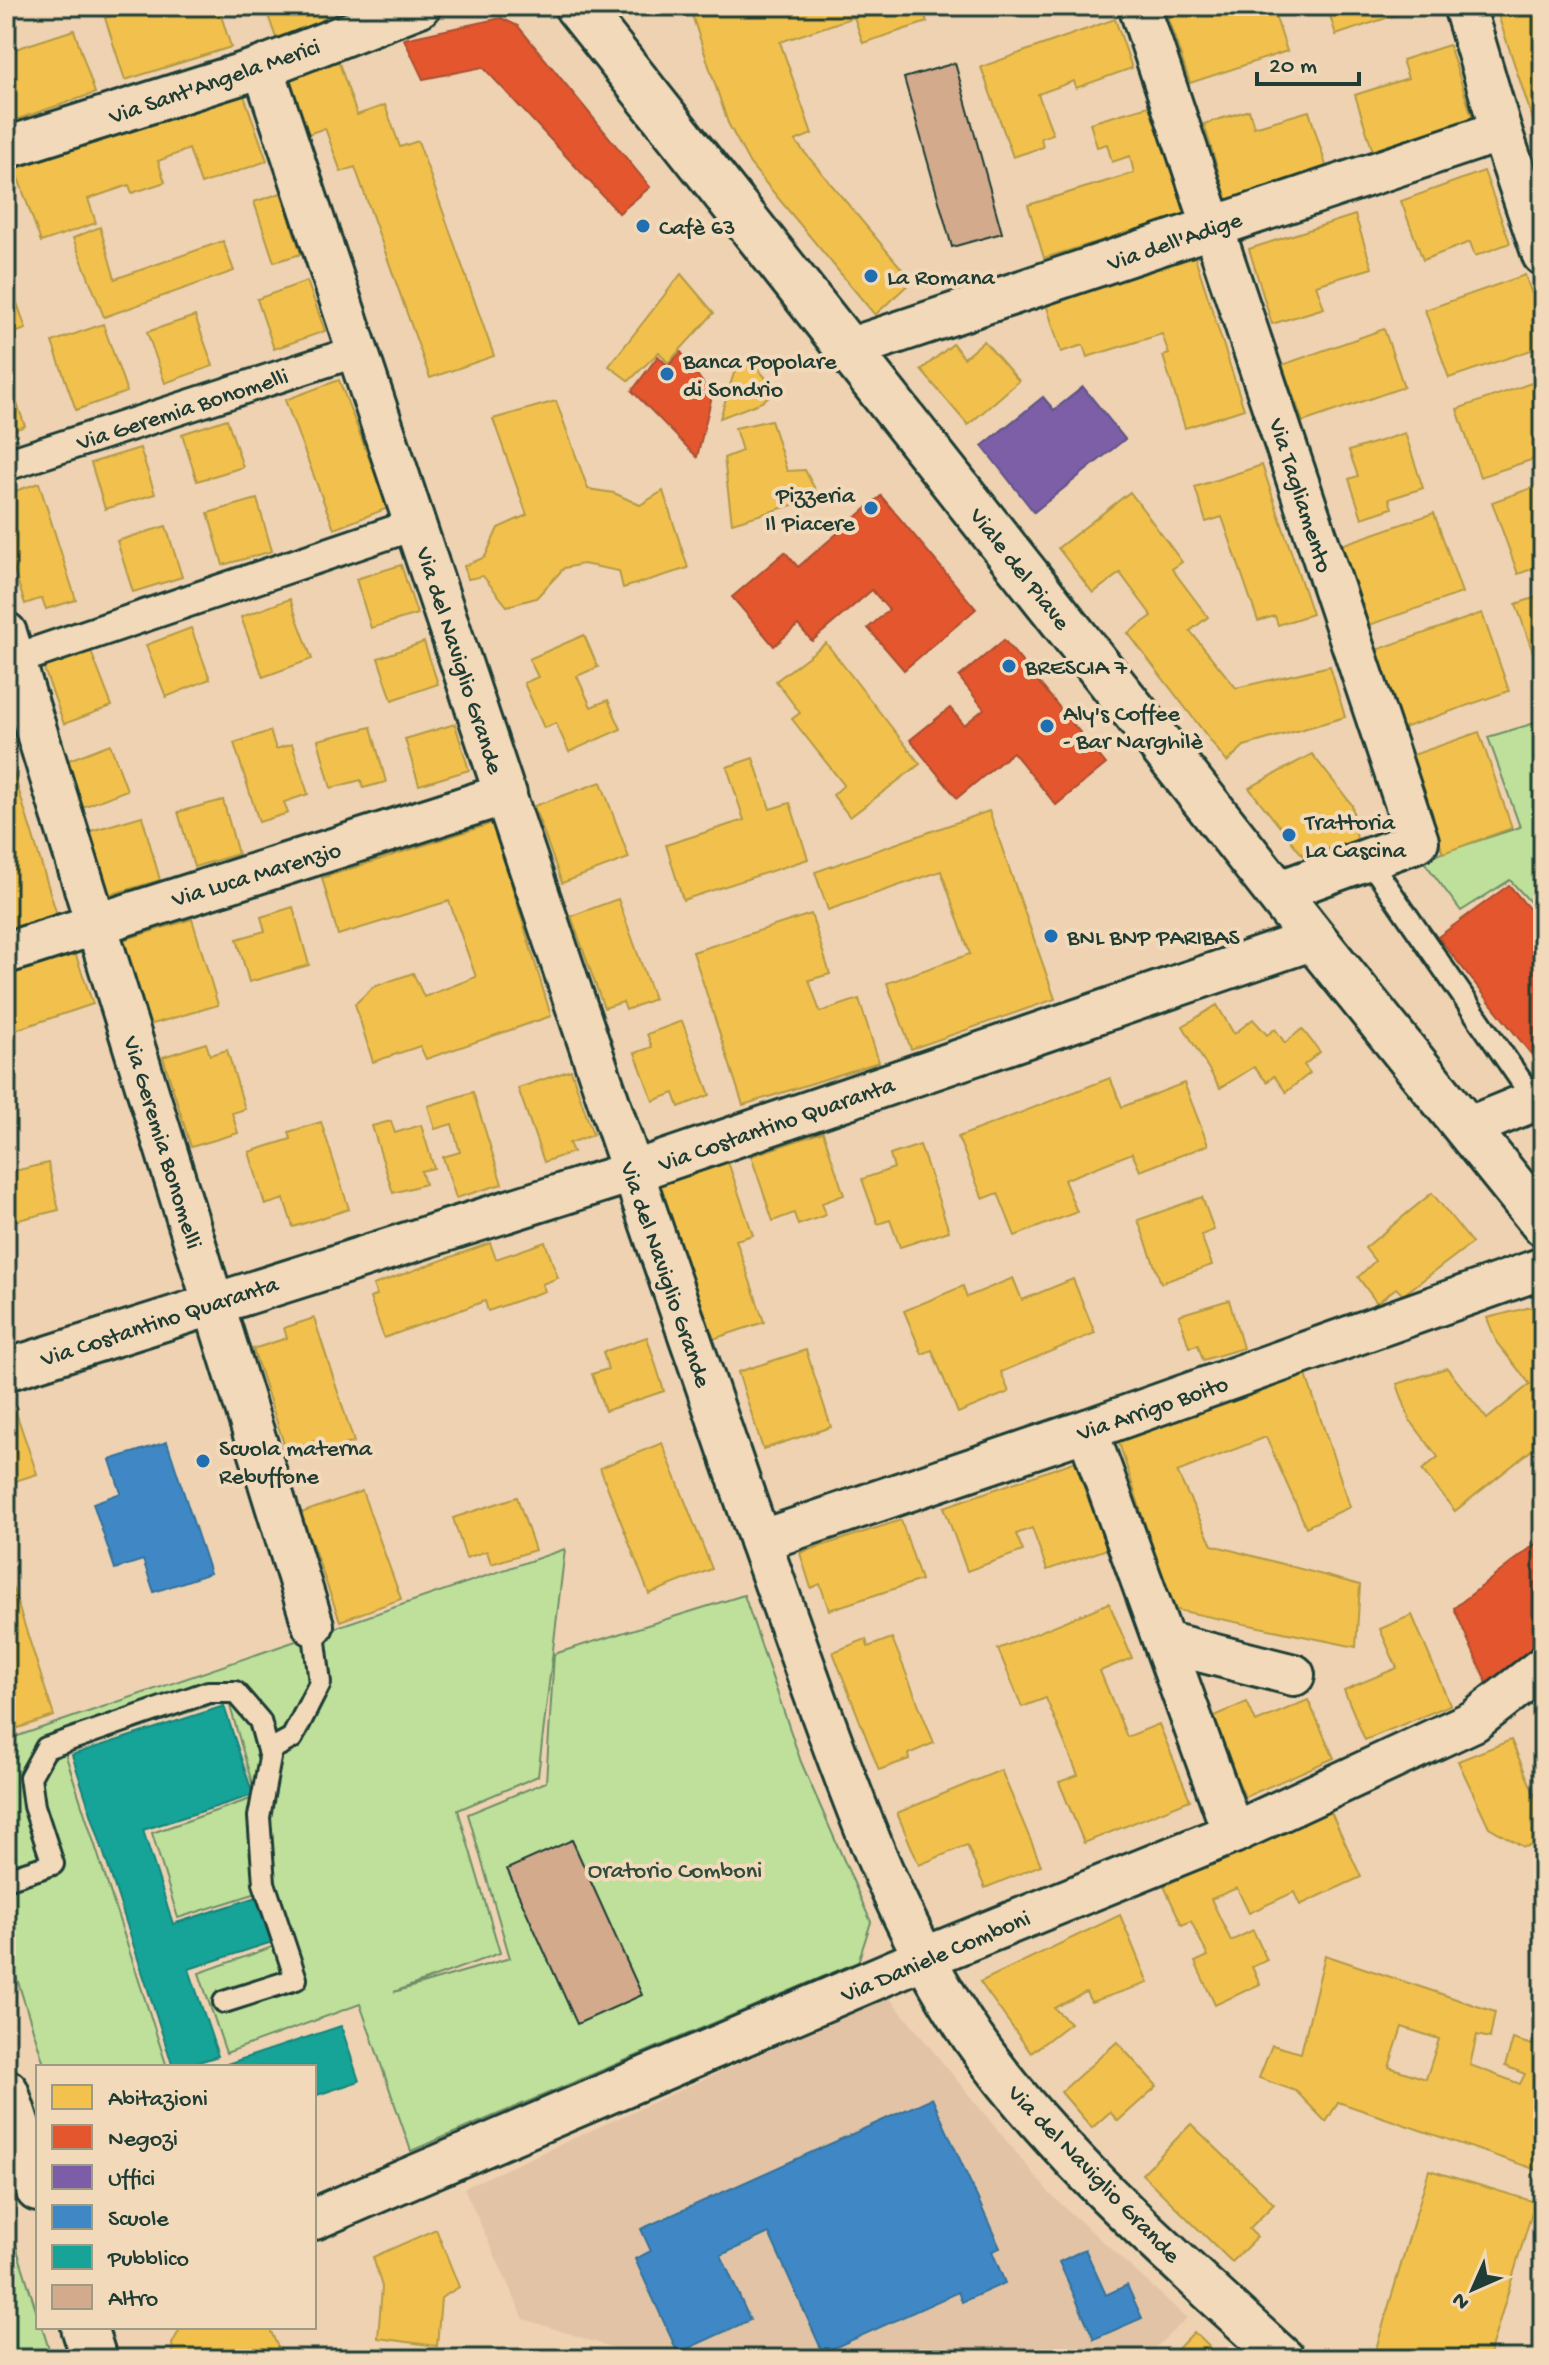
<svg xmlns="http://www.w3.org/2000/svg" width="1549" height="2365" font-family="'Gochi Hand',sans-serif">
<rect width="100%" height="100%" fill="#eed2b2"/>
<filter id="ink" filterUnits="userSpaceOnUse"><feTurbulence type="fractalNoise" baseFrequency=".0125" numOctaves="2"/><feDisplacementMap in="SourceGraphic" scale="16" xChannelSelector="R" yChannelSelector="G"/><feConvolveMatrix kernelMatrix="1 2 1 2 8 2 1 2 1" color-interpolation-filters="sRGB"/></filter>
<g filter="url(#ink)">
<polygon fill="#e2c3a5" points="888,1996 1050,2194 1187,2318 1143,2359 648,2359 524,2319 464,2188"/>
<g fill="#bee09a" stroke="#6e8e67" stroke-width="2">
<polygon points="1535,723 1543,747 1543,916 1510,880 1461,911 1422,859 1520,827 1488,737"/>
<polygon points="565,1549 538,1776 458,1810 500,1953 394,1992 510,1958 468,1814 546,1782 554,1654 744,1595 801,1762 871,1922 858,1962 411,2151 360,2004 226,2053 199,1973 278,1945 260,1892 178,1918 152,1833 256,1797 228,1699 65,1753 167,2067 45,2067 6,1944 6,1740"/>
<polygon points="6,2224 9,2224 38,2316 38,2327 42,2327 52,2359 6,2359"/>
</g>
<g fill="#f2c14e" stroke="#b39946" stroke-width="2" fill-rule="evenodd">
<polygon points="143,6 218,6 231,47 125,80 105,18"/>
<polygon points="265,6 321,6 326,21 276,38"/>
<polygon points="689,6 922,6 927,22 863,43 854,17 780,42 812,134 795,141 912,281 875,315 750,164 728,123"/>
<polygon points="1164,6 1217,6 1219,14 1245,6 1272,6 1287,51 1190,83"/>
<polygon points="1327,6 1422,6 1336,35"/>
<polygon points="1495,6 1531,6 1543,19 1543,150"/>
<polygon points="1115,19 1132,68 1076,88 1074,81 1038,94 1053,134 1041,138 1043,147 1013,157 981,67"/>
<polygon points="74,30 95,93 6,123 6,52"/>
<polygon points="1449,45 1475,126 1375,158 1355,95 1408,78 1402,60"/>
<polygon points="337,57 357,115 385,105 400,147 418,141 494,356 430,378 355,167 341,172 325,128 308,134 287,75"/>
<polygon points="242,90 267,161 201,184 189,149 158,161 165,182 132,193 129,185 88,199 96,223 41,242 15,169"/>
<polygon points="1152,105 1185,215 1044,258 1028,205 1134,173 1130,156 1112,162 1107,144 1097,147 1090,123"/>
<polygon points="1249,110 1254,127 1309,111 1328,172 1228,203 1204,124"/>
<polygon points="1484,171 1510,243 1475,256 1470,242 1423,260 1401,201"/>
<polygon points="281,193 301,254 274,262 254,202"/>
<polygon points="1355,215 1372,268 1316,285 1324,308 1272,324 1249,249"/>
<polygon points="100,227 115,279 223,241 234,271 104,317 73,238"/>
<polygon points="1195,257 1244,409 1185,428 1163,356 1169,354 1162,334 1087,357 1083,345 1061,352 1046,304"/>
<polygon points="6,271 26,329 6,336"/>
<polygon points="681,274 714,313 668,363 659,352 629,381 609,366"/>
<polygon points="1525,275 1543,325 1543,346 1449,378 1425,310"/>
<polygon points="307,281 325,331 274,349 257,299"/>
<polygon points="195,316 213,366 165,383 147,332"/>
<polygon points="103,324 127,392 76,410 52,342"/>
<polygon points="1384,329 1404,387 1303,422 1282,365"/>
<polygon points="984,341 1019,381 968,425 921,370 953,344 964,358"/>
<polygon points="748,357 776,390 762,402 720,418 734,373"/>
<polygon points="6,373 25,426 6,433"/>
<polygon points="1543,379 1543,456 1480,477 1457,409"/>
<polygon points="339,380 388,508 334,529 285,400"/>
<polygon points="556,401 588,489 614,493 640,505 663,491 688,568 623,588 619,571 583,564 564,568 536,598 507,606 483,576 468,579 464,566 485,557 498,528 527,515 493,419"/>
<polygon points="227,419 243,467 197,481 182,434"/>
<polygon points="771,420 787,471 805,470 819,497 732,523 724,458 742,451 735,428"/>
<polygon points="1405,433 1423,488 1389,499 1392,508 1362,518 1349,479 1358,476 1349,451"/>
<polygon points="140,448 155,494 105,509 91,463"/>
<polygon points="1262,465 1312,614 1278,625 1275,616 1258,621 1222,517 1206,522 1195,487"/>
<polygon points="39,483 76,600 46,609 42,598 25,604 6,546 6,494"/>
<polygon points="1543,484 1543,565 1518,574 1492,502"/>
<polygon points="1130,492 1182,562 1172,569 1208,617 1190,631 1236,688 1330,666 1345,717 1244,746 1227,762 1128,633 1152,616 1120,573 1093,593 1058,548"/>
<polygon points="257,499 272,551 223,565 208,513"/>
<polygon points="1434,513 1462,593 1369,625 1341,545"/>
<polygon points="166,526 182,577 133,592 117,541"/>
<polygon points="401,565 417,614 371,628 356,579"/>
<polygon points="1543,595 1543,681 1516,604"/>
<polygon points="290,599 312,659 263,677 241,617"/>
<polygon points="1482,613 1509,691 1403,728 1376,650"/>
<polygon points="191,628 210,679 166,697 146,645"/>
<polygon points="584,635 598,667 577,676 591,707 608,700 621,729 569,752 556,723 544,728 524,683 538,677 529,659"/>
<polygon points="424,642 438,684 392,700 378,658"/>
<polygon points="826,643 920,764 850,817 833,795 844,785 792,719 800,713 776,681"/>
<polygon points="90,649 112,706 64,724 43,666"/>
<polygon points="455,724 469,770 419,785 405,739"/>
<polygon points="371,727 386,782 363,788 361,780 331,788 318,740"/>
<polygon points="270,731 276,749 292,744 308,794 284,802 288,813 259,822 234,743"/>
<polygon points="1479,732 1512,828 1443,853 1410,756"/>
<polygon points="110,744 127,790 78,809 61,763"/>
<polygon points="6,749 57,915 6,930"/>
<polygon points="1312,754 1352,805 1357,840 1304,857 1249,788"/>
<polygon points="753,758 770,809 790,803 808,859 683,900 666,845 744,820 727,767"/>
<polygon points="601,782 629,858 562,883 534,806"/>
<polygon points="223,800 238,854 194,867 178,812"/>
<polygon points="989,811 1055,999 911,1049 887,983 970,954 941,871 828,910 815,872"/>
<polygon points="142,816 160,880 102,897 84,833"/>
<polygon points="493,823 551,1016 426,1059 420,1046 373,1062 355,1004 373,987 413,973 424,997 476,977 449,901 338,935 322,878"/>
<polygon points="618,899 654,999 626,1010 623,1002 604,1008 571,916"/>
<polygon points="293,907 309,965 249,982 237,939 265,931 261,917"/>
<polygon points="811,914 830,974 809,980 820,1012 859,999 879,1062 743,1105 693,952"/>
<polygon points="192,919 218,1005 149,1025 123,940"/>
<polygon points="74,950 93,1004 6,1033 6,973"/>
<polygon points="1217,1005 1234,1034 1253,1019 1267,1035 1275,1029 1285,1043 1302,1029 1320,1052 1304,1065 1310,1073 1286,1092 1274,1076 1267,1082 1254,1067 1220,1088 1183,1026"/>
<polygon points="682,1021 710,1095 679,1107 674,1093 653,1101 635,1053 652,1047 647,1034"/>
<polygon points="206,1043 210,1055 227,1050 245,1109 232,1113 238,1133 191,1147 163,1057"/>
<polygon points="571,1070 593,1135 569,1143 573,1152 544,1162 518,1088"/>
<polygon points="1110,1078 1122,1107 1184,1083 1208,1145 1140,1171 1132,1153 1064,1180 1077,1212 1015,1236 998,1193 983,1199 958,1137"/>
<polygon points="473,1092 502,1184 456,1198 443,1157 460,1152 452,1124 435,1129 428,1106"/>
<polygon points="391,1121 395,1133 421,1125 434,1168 421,1171 425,1184 393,1193 372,1126"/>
<polygon points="321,1122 349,1209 293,1227 284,1199 265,1205 249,1152 291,1139 289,1132"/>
<polygon points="823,1132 844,1195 822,1203 826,1215 798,1225 794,1213 773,1221 751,1156"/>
<polygon points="920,1145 949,1231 900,1247 890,1220 878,1224 862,1179 894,1168 890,1155"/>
<polygon points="728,1162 753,1235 736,1240 764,1322 713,1339 660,1185"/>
<polygon points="48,1163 59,1210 6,1223 6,1173"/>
<polygon points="1432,1193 1472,1243 1403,1295 1396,1288 1377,1303 1358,1277 1375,1261 1365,1248"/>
<polygon points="1202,1197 1214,1230 1201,1235 1212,1265 1161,1283 1138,1220"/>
<polygon points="545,1242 558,1278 542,1284 545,1291 488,1311 485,1301 384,1338 370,1298 377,1295 373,1285 490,1243 496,1259"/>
<polygon points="1013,1278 1022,1300 1073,1279 1095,1333 1001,1372 1009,1392 958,1413 932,1350 922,1354 904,1311 963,1286 967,1297"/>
<polygon points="1229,1300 1243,1348 1203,1360 1198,1345 1189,1347 1179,1315"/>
<polygon points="1539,1305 1543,1311 1543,1441 1455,1511 1422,1470 1438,1457 1410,1420 1397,1384 1447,1368 1487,1419 1530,1384 1497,1343 1487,1318"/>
<polygon points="314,1318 354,1442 323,1452 319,1439 286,1450 253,1349 287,1338 284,1328"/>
<polygon points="647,1337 664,1391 605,1411 592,1374 608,1369 603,1352"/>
<polygon points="806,1350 831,1427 763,1449 738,1372"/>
<polygon points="1303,1366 1350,1507 1306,1527 1266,1437 1177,1472 1212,1545 1360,1585 1356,1647 1172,1609 1116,1433"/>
<polygon points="11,1398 37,1474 6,1484 6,1399"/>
<polygon points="662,1443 712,1569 649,1594 600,1468"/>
<polygon points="1082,1459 1113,1547 1047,1570 1032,1528 1016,1534 1023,1551 967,1571 944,1507"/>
<polygon points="362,1491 401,1599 340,1621 301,1513"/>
<polygon points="517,1497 535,1550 491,1564 487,1551 466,1558 453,1518"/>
<polygon points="901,1520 921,1580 829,1610 820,1584 811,1588 800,1553"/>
<polygon points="6,1568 54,1716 6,1732"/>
<polygon points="1109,1603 1132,1658 1100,1671 1127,1737 1159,1724 1190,1800 1084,1843 1059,1782 1078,1775 1046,1698 1022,1707 998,1649"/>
<polygon points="1412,1615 1450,1705 1365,1740 1344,1690 1397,1668 1380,1629"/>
<polygon points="892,1638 934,1743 908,1754 909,1759 879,1770 833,1652 866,1639 868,1647"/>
<polygon points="1308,1700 1334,1758 1245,1797 1210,1718 1247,1702 1256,1722"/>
<polygon points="1511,1740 1536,1798 1543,1797 1543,1844 1524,1847 1489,1827 1458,1761"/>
<polygon points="1001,1770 1041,1865 985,1888 967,1845 919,1865 897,1813"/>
<polygon points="1329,1808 1361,1877 1300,1905 1294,1892 1249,1913 1237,1888 1211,1899 1231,1941 1253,1930 1267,1960 1252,1967 1260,1984 1215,2005 1195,1962 1208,1956 1191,1921 1182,1925 1164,1886"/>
<polygon points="1120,1915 1148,1983 1091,2002 1086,1992 1054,2008 1070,2023 1031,2053 980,1982"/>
<path d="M1325,1955l170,57 -5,26 -13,-3 -7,30 50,19 5,-10 -20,-8 8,-27 19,6 6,-15 5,1v141l-205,-70 -12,20 -30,-31 -37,-13 13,-33 29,8zM1402,2027l37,12 -13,40 -37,-12z"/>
<polygon points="1117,2042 1157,2086 1118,2121 1110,2112 1092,2128 1061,2092"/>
<polygon points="1191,2124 1274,2204 1249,2229 1257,2237 1232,2262 1142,2174"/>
<polygon points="1429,2170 1535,2202 1488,2359 1373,2359"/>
<polygon points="436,2229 459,2287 441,2298 437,2346 378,2338 382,2287 373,2257"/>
<polygon points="181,2327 269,2327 283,2359 174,2359 172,2344"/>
<polygon points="1194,2332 1222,2359 1168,2359"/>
</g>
<g fill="#e4572e" stroke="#a94f30" stroke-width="2">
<polygon points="501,18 518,26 650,187 619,213 483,67 423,79 404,39"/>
<polygon points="681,352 712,396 697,457 632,391 658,356 668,366"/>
<polygon points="881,496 976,609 904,670 868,628 889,610 872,590 812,641 798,625 774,646 732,597 785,552 798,567"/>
<polygon points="1004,640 1106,764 1056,805 1013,752 957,798 910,740 950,708 964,725 984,709 959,677"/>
<polygon points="1509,885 1543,925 1543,1069 1438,937"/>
<polygon points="1543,1538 1543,1642 1488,1686 1454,1608"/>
</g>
<polygon fill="#7b5ea7" stroke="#5f5484" stroke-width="2" points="1083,387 1125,439 1034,512 982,446 1043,397 1054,410"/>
<g fill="#3f88c5" stroke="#35729a" stroke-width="2">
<polygon points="167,1442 210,1573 154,1592 143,1560 115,1569 93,1503 121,1493 110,1460"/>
<polygon points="932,2098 1000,2248 992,2251 1005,2283 962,2302 958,2292 823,2353 769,2233 721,2255 750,2320 678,2353 635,2259 651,2251 641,2229"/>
<polygon points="1085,2249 1106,2295 1127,2285 1142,2318 1094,2339 1059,2262"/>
</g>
<g fill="#17a398" stroke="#19847a" stroke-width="2">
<polygon points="224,1706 253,1795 143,1830 173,1924 257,1897 272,1942 189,1969 218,2056 183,2067 173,2067 72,1755"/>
<polygon points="341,2026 359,2081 314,2096 314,2067 218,2067"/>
</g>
<g fill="#d3aa8c" stroke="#1f3d34" stroke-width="2">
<polygon points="955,63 1002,233 952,247 904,78"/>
<polygon points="572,1840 642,1995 577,2024 507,1869"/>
</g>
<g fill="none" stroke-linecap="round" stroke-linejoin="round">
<defs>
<g id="service">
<polyline points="1368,859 1535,1101"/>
<polyline points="268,1751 292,1738 320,1683 313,1625"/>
<polyline points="6,1879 53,1864 34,1806 30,1777 46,1748 208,1692 235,1692 260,1721 270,1758 259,1817 264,1883 296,1979 224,2002"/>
</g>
<g id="pedestrian">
<polyline points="6,465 358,351"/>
<polyline points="14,660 416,524"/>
</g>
<g id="minor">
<polyline points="1139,6 1418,841 1277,892"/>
<polyline points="1464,6 1501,131 1543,255"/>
<path d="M263,67c144,432 286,866 436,1297 37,109 75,218 114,326 44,122 87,241 160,348 83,119 205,223 311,321"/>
<polyline points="6,148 263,67 420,6"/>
<polyline points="848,349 1501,131"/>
<polyline points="6,633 313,1625"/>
<polyline points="6,953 506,794"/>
<polyline points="1467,1128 1543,1097"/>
<polyline points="6,1370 632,1172 1314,939"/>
<polyline points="1087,1430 1233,1833"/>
<polyline points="760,1541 1087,1430 1543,1268"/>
<polyline points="1164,1642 1294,1675"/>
<polyline points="314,2219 924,1958 1233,1833 1474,1721 1543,1667"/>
</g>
<g id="tertiary">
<polyline points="6,2092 38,2189"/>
<polyline points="84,2327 94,2359"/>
</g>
<polyline id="secondary" points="577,6 1314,939 1543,1223"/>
</defs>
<use href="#service" stroke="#1f3d34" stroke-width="26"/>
<use href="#pedestrian" stroke="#1f3d34" stroke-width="36"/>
<use href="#minor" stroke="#1f3d34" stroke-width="46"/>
<use href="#tertiary" stroke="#1f3d34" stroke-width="50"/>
<use href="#secondary" stroke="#1f3d34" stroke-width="50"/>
<use href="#service" stroke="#f1d9b9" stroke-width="20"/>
<use href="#pedestrian" stroke="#f1d9b9" stroke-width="30"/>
<use href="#minor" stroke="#f1d9b9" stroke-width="40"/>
<use href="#tertiary" stroke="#f1d9b9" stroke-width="44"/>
<use href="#secondary" stroke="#f1d9b9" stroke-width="44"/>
</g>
</g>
<g fill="#1f6fb2" stroke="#f1d9b9" stroke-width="3">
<circle cx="643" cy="226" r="8"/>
<circle cx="871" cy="276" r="8"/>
<circle cx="667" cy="374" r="8"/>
<circle cx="871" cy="508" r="8"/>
<circle cx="1009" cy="666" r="8"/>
<circle cx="1047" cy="726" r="8"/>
<circle cx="1289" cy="835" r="8"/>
<circle cx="1051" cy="936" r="8"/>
<circle cx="203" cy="1461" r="8"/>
</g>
<g text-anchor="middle" stroke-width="8" stroke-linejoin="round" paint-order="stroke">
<g font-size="24" fill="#1f3d34" stroke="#f1d9b9">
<text transform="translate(214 80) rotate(-19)" y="8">Via Sant'Angela Merici</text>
<text transform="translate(1174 240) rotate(-19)" y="8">Via dell'Adige</text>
<text transform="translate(182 408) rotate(-18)" y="8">Via Geremia Bonomelli</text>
<text transform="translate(1302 495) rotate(72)" y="8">Via Tagliamento</text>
<text transform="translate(1021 568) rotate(52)" y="8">Viale del Piave</text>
<text transform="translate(461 660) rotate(72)" y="8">Via del Naviglio Grande</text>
<text transform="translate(256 873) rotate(-17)" y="8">Via Luca Marenzio</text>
<text transform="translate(776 1123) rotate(-19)" y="8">Via Costantino Quaranta</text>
<text transform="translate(164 1142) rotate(73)" y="8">Via Geremia Bonomelli</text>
<text transform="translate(667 1274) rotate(71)" y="8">Via del Naviglio Grande</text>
<text transform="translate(159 1320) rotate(-18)" y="8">Via Costantino Quaranta</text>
<text transform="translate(1152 1407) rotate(-19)" y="8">Via Arrigo Boito</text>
<text transform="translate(935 1955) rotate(-23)" y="8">Via Daniele Comboni</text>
<text transform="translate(1095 2173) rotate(46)" y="8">Via del Naviglio Grande</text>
</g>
<g font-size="24" fill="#1f3d34" stroke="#f1d9b9" text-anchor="start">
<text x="659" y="234">Cafè 63</text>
<text x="887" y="284">La Romana</text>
<text x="683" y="368">Banca Popolare<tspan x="683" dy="28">di Sondrio</tspan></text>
<text x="855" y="502" text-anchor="end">Pizzeria<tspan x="855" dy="28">Il Piacere</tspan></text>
<text x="1025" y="674">BRESCIA 7</text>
<text x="1063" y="720">Aly's Coffee<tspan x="1063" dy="28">- Bar Narghilè</tspan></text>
<text x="1305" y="829">Trattoria<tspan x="1305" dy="28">La Cascina</tspan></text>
<text x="1067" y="944">BNL BNP PARIBAS</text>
<text x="219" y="1455">Scuola materna<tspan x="219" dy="28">Rebuffone</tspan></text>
</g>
<g font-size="24" fill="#2f4d3e" stroke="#f1d9b9">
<text x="675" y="1877">Oratorio Comboni</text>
</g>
</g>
<rect width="1549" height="2365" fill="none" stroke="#f1d9b9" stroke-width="32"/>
<rect x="16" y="16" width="1517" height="2333" fill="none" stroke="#1f3d34" stroke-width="3" filter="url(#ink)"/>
<rect x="36" y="2065" width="280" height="264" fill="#f1d9b9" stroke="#9d9b84" stroke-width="2"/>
<rect x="52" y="2085" width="40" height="24" fill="#f2c14e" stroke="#9d9b84" stroke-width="2"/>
<text x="108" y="2105" font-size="24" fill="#1f3d34">Abitazioni</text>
<rect x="52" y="2125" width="40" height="24" fill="#e4572e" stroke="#9d9b84" stroke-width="2"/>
<text x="108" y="2145" font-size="24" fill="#1f3d34">Negozi</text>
<rect x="52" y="2165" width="40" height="24" fill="#7b5ea7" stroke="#9d9b84" stroke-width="2"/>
<text x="108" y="2185" font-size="24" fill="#1f3d34">Uffici</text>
<rect x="52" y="2205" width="40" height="24" fill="#3f88c5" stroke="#9d9b84" stroke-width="2"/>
<text x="108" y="2225" font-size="24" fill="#1f3d34">Scuole</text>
<rect x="52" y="2245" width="40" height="24" fill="#17a398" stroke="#9d9b84" stroke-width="2"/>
<text x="108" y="2265" font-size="24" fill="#1f3d34">Pubblico</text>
<rect x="52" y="2285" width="40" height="24" fill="#d3aa8c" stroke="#9d9b84" stroke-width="2"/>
<text x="108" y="2305" font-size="24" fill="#1f3d34">Altro</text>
<g transform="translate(1473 2289) rotate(225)" stroke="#f1d9b9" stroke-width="6" paint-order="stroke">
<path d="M0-6L14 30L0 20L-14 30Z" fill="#1f3d34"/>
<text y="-12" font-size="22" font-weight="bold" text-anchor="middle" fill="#1f3d34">N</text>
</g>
<path d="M1257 72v12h102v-12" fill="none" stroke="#1f3d34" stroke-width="4"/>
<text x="1269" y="72" font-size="24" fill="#1f3d34" stroke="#f1d9b9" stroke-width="6" paint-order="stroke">20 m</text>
</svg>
